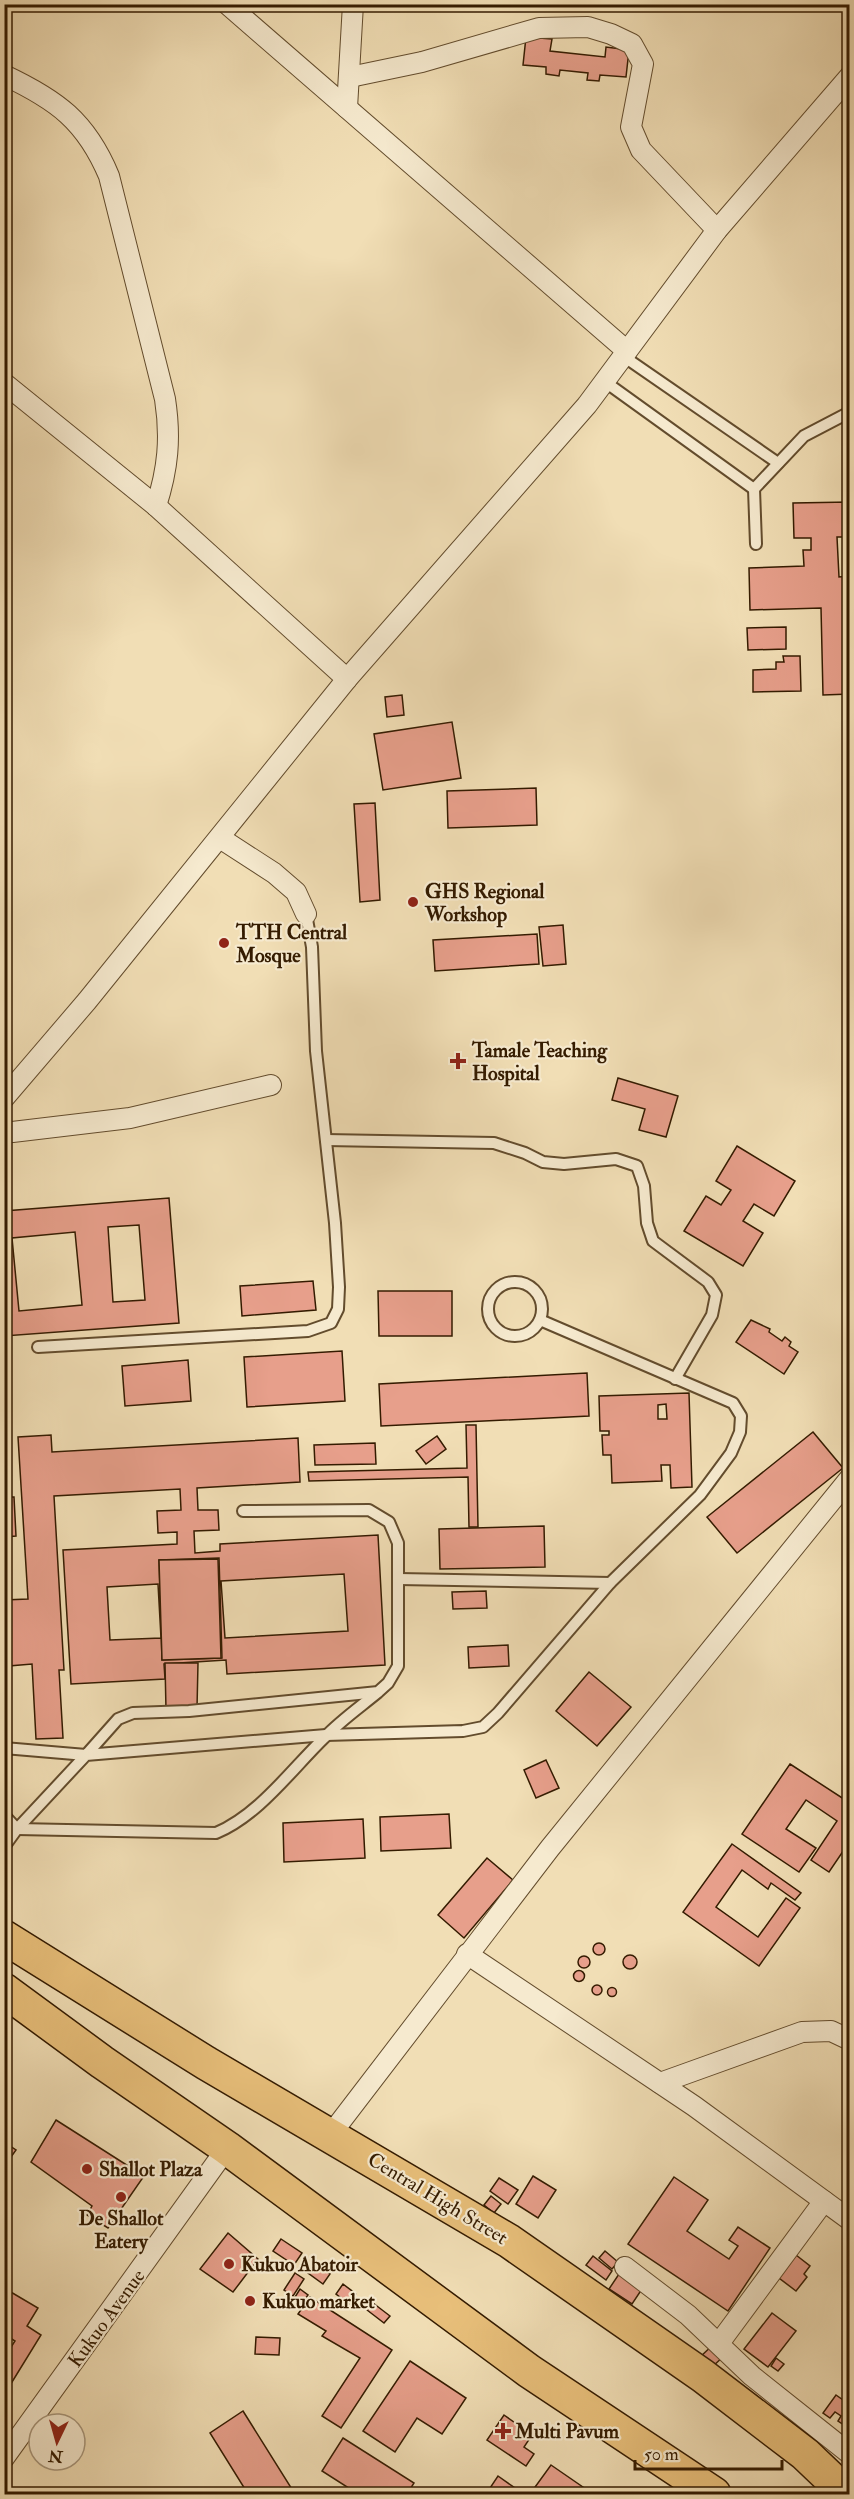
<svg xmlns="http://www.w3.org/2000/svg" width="854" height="2499" font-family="'IM FELL Double Pica',serif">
<rect width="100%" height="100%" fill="#f1deb5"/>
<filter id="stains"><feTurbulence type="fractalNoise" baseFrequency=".00333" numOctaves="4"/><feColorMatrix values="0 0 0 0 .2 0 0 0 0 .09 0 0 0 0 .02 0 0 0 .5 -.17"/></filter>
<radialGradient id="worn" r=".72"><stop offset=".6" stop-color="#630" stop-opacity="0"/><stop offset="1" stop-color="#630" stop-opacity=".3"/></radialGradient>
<g fill="#e79f8b" stroke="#341b00" stroke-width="1.5" fill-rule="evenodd">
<polygon points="526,37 552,39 550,51 605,57 606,47 629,50 626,77 600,75 599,81 587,80 588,73 560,70 559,76 546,74 546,67 523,65"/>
<polygon points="850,502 850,537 837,537 839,577 850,576 850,694 823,695 821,608 750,610 749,568 804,566 803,550 811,550 811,538 794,538 793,503"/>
<polygon points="786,627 786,649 748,650 747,628"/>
<polygon points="783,656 800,656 801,691 753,692 753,670 776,669 776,662 784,662"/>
<polygon points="402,695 404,715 387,717 385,697"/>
<polygon points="452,722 461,778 383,790 374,734"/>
<polygon points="536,788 537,825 448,828 447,791"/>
<polygon points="375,803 380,900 360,902 354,804"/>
<polygon points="563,925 566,964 543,966 539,927"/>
<polygon points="537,934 539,964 435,971 433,940"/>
<polygon points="618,1078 678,1096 666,1137 639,1130 645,1109 612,1100"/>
<polygon points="737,1146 795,1181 774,1216 754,1204 743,1221 763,1233 743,1266 684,1231 706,1196 721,1205 731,1190 716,1181"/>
<path d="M169,1198l10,125 -175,13v-125zM139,1225l6,75 -32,2 -5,-75zM75,1232l7,73 -63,6 -7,-73z"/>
<polygon points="313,1281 316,1310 242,1316 240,1286"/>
<polygon points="378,1291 452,1291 452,1336 379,1336"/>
<polygon points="751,1320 770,1329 769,1332 782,1341 785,1337 791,1342 789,1346 798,1352 784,1374 736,1342"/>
<polygon points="342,1351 345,1401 247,1407 244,1357"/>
<polygon points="188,1360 191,1401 125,1406 122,1366"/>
<polygon points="587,1373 589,1416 381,1426 379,1384"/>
<path d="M689,1393l3,94 -21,1 -1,-23h-9l1,16 -50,2 -1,-28h-8l-1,-20h7v-4h-9l-1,-35zM666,1404l1,15h-9v-14z"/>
<polygon points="466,1425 476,1425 478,1527 469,1527 468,1477 309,1481 308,1472 467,1468"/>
<polygon points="813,1432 843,1468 737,1553 707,1517"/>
<path d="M51,1435l1,17 246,-14 2,44 -103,6 1,22h20l1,20 -25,1 1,22 25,-2v-7l158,-9 7,130 -158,9 -1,-14 -62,4 1,15 -94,5 -8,-134 114,-6v-12l-19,1 -1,-22 24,-1 -1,-21 -126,7 10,174h-5l4,68 -27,1 -4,-75 -23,2 1,12h-6v-78l24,-1 -10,-162zM219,1558l3,100 -60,2 -3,-100zM344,1574l4,57 -123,7 -4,-57zM158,1584l3,54 -51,2 -3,-53z"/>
<polygon points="437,1436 446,1449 426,1464 416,1451"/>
<polygon points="375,1443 376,1464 315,1465 314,1445"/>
<polygon points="4,1497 14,1497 16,1536 4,1537"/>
<polygon points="544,1526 545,1567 440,1569 439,1529"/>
<polygon points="218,1559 221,1658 162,1660 159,1560"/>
<polygon points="486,1591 487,1608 453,1609 452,1592"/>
<polygon points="508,1645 509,1666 469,1668 468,1647"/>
<polygon points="165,1663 198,1663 197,1708 166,1710"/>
<polygon points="589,1672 631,1707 597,1746 556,1711"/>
<polygon points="546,1760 559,1788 536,1798 524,1770"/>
<polygon points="790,1764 850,1803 850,1841 829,1872 811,1860 837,1821 806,1800 786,1829 816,1848 799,1872 742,1834"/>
<polygon points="449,1814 451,1848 381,1851 380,1817"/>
<polygon points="363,1819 365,1858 284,1862 283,1823"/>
<polygon points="732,1844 801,1893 795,1900 771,1883 768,1889 742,1870 716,1907 758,1937 786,1898 800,1908 759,1966 683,1912"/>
<polygon points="487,1858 513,1880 464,1938 438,1915"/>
<circle cx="599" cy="1949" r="6"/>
<circle cx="630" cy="1962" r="7"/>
<circle cx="584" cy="1962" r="6"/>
<circle cx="579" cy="1976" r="5.5"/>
<circle cx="597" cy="1990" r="5"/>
<circle cx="612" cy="1992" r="4.5"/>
<polygon points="56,2120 144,2176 108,2228 87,2215 92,2206 31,2162"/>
<polygon points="4,2142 16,2150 4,2167"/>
<polygon points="533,2176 556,2190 538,2218 516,2204"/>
<polygon points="674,2177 708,2200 687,2231 729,2259 738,2246 729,2240 738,2227 770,2248 728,2311 628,2244"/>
<polygon points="499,2178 518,2190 508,2204 490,2191"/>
<polygon points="491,2196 501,2204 494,2213 484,2205"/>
<polygon points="228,2233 258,2259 233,2292 200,2269"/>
<polygon points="281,2239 302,2253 294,2265 273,2251"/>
<polygon points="605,2251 618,2262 612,2269 599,2258"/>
<polygon points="796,2255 810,2266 804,2274 807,2277 796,2291 779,2278"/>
<polygon points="593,2256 612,2271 606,2280 586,2265"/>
<polygon points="315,2263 330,2274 323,2284 308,2273"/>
<polygon points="295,2273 304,2279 293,2296 284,2290"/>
<polygon points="619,2274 642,2289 632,2304 609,2289"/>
<polygon points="343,2284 356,2294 349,2304 336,2294"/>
<polygon points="4,2288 38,2308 27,2326 41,2335 4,2395 4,2358 15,2341 4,2334"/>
<polygon points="300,2289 308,2295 303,2302 295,2297"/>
<polygon points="310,2297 392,2350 341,2428 322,2416 360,2358 322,2336 326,2331 298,2314"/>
<polygon points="373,2303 390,2316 384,2323 367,2310"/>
<polygon points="772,2313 796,2331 768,2367 744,2349"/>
<polygon points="256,2337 280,2338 279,2355 255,2354"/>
<polygon points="716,2342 727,2353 710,2369 699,2358"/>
<polygon points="776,2358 784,2364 778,2371 771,2366"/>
<polygon points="410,2361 466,2398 442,2434 417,2418 395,2452 363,2431"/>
<polygon points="836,2395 850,2405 850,2429 838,2421 841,2416 835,2412 830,2418 823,2413"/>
<polygon points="243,2411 295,2494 248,2494 210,2433"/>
<polygon points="504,2415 532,2435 524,2447 534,2454 526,2466 487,2440"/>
<polygon points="343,2438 414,2483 407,2494 358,2494 322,2471"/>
<polygon points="551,2465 593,2494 530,2494"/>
<polygon points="498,2476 515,2488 511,2494 486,2494"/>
</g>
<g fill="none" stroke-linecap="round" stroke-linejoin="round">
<defs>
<g id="lane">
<polyline points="623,356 778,463"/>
<polyline points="604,381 754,489"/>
<polyline points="756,544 754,489 804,436 850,412"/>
<polyline points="326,1140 494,1143 525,1153 543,1162 564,1164 616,1159 637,1166 644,1186 647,1223 653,1241 708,1282 716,1295 712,1315 675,1379"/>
<circle cx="515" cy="1309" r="27"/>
<polyline points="38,1347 308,1331 331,1323 338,1309 339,1287 335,1223 316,1051 312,947 306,914"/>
<polyline points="399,1579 610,1583"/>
<polyline points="4,1748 86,1755 118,1719 133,1713 189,1711 378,1692 388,1683 398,1666 398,1543 389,1522 369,1510 243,1511"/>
<path d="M4,1815l13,14 199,4c43,-18 75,-63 108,-95 16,-17 36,-31 53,-45"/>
<polyline points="4,1847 17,1829 86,1755 326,1735 463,1731 483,1727 498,1713 610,1583 700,1495 731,1453 740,1432 741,1416 733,1403 540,1320"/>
</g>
<g id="street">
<polyline points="227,4 627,351"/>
<polyline points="849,4 850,5"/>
<path d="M4,75c53,25 82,46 105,101l56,223c6,39 3,70 -9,107"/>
<polyline points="350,77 422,62 539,28 588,27 611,34 632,44 643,64 631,127 641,150 717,230"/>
<polyline points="347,108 353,4"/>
<polyline points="4,383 156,506 347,679"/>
<polyline points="220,838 274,873 296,892 306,914"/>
<polyline points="4,1098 87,1001 347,679 587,405 717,230 850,76"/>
<polyline points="4,1133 130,1118 271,1085"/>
<polyline points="467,1954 694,2106 850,2220"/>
<polyline points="660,2083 802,2032 831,2031 850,2040"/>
<polyline points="331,2134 550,1848 850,1478"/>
<polyline points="625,2267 688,2315 752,2376 850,2454"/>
<polyline points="720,2342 824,2201"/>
<polyline points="4,2458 227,2148"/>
</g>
<g id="highway">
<polyline points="4,1937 206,2063 509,2241 703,2376 805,2454 847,2494"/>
<polyline points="4,1990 102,2062 227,2148 529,2371 714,2494"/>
</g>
</defs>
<use href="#lane" stroke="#634c2d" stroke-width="14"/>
<use href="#street" stroke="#634c2d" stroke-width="22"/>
<use href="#highway" stroke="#341b00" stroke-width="36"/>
<use href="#lane" stroke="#f6eacf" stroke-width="10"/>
<use href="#street" stroke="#f6eacf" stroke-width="20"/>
<use href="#highway" stroke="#e8bf7a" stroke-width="33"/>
</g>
<g fill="#8f2418" stroke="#f6eacf" stroke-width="2">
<circle cx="413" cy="902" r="6"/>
<circle cx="224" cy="943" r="6"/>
<path d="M455 1052h6v6h6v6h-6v6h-6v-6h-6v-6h6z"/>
<circle cx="87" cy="2169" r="6"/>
<circle cx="121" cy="2197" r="6"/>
<circle cx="229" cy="2264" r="6"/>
<circle cx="250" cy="2301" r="6"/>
<path d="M500 2422h6v6h6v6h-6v6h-6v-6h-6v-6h6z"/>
</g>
<g text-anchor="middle" stroke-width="4.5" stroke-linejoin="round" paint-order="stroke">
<g font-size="20" font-weight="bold" fill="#341b00" stroke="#f6eacf" text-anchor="start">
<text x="425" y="898">GHS Regional<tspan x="425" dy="23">Workshop</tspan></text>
<text x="236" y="939">TTH Central<tspan x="236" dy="23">Mosque</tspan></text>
<text x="472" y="1057">Tamale Teaching<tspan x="472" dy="23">Hospital</tspan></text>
<text x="99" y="2176">Shallot Plaza</text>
<text x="121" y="2225" text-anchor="middle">De Shallot<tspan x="121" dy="23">Eatery</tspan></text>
<text x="241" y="2271">Kukuo Abatoir</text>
<text x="262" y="2308">Kukuo market</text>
<text x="515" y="2438">Multi Pavum</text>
</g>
<g font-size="20" fill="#341b00" stroke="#f6eacf">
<text transform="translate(438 2198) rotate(31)" y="7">Central High Street</text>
<text transform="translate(106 2318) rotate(-54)" y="7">Kukuo Avenue</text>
</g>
</g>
<rect width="854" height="2499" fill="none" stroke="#f1deb5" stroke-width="24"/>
<rect x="6" y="6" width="842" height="2487" fill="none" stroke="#341b00" stroke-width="3"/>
<rect x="12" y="12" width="830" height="2475" fill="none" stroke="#341b00" stroke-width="1.5"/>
<g transform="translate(57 2442) rotate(185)"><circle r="28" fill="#f6eacf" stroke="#a8977c" stroke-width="1.5"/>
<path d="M0-4.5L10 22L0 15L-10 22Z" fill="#8f2418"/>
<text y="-9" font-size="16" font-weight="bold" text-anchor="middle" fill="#341b00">N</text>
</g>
<path d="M635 2460v9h147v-9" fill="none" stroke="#341b00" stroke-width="3"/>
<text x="644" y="2460" font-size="18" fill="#341b00" stroke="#f6eacf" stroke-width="4.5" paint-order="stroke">50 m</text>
<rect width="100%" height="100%" filter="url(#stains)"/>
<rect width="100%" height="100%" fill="url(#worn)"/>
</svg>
